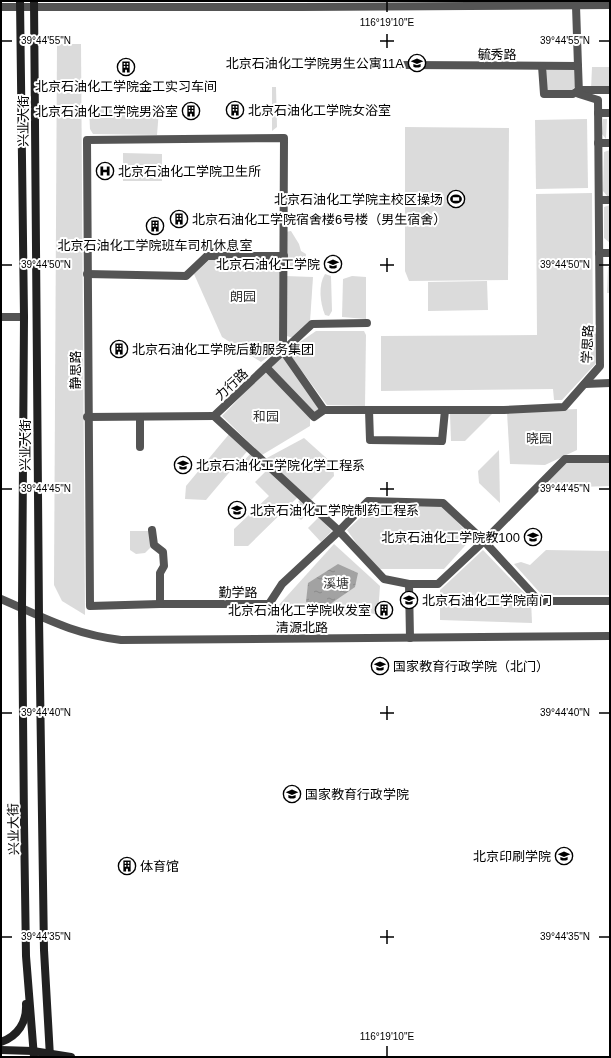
<svg xmlns="http://www.w3.org/2000/svg" width="611" height="1058" font-family="Helvetica,'Noto Sans SC',sans-serif">
<defs>
<pattern id="water-ripples" width="26" height="14" patternUnits="userSpaceOnUse"><rect width="26" height="14" fill="#a2a2a2"/><path d="M2 4q2-2 4 0t4 0M15 11q2-2 4 0t4 0" fill="none" stroke="#8a8a8a"/></pattern>
</defs>
<rect width="100%" height="100%" fill="#fff"/>
<g fill="#dbdbdb">
<polygon points="57,44 81,44 85,615 62,601 54,585"/>
<polygon points="572,67 574,70 575,87 571,91 545,91 545,72 548,68"/>
<polygon points="592,67 610,67 610,91 591,90"/>
<polygon points="272,87 276,87 277,127 272,131"/>
<polygon points="89,108 159,110 157,135 93,134 90,129"/>
<polygon points="587,119 588,188 536,189 535,120"/>
<polygon points="603,119 607,119 606,139 602,134"/>
<polygon points="405,127 509,128 508,280 409,281 405,271"/>
<polygon points="610,150 610,197 608,197 603,191 604,152"/>
<polygon points="123,153 162,154 162,181 123,181"/>
<polygon points="592,193 593,334 597,334 597,362 562,400 554,400 553,389 381,391 381,336 537,335 536,194"/>
<polygon points="610,205 610,243 604,238 604,207"/>
<polygon points="291,231 299,244 301,251 306,254 305,266 285,267 285,232"/>
<polygon points="280,259 279,349 261,362 222,337 194,274 209,260"/>
<polygon points="608,267 610,267 610,293 607,293"/>
<path d="M325,274l6,2 1,35 -3,5 -4,-1c-5,-12 -7,-30 0,-41z"/>
<polygon points="285,276 313,277 310,322 293,338 287,336"/>
<polygon points="352,276 366,277 366,319 342,317 343,279"/>
<polygon points="487,281 488,310 428,311 428,282"/>
<polygon points="316,331 364,331 366,335 365,406 327,405 287,351"/>
<polygon points="283,351 324,410 314,417 266,367"/>
<polygon points="265,372 310,416 310,426 262,455 222,416"/>
<polygon points="577,409 577,450 545,465 510,464 507,412"/>
<polygon points="493,413 465,441 451,441 450,414"/>
<polygon points="230,433 249,449 206,500 185,499 186,486"/>
<polygon points="304,438 333,464 334,476 311,500 265,459"/>
<polygon points="499,450 500,503 479,483 478,471"/>
<polygon points="251,453 259,459 249,473 239,466"/>
<polygon points="567,462 610,463 610,486 550,488 550,479"/>
<polygon points="269,468 298,497 248,546 234,546 234,529 269,496 255,482"/>
<polygon points="301,499 312,509 301,520 290,510"/>
<polygon points="374,505 443,506 472,538 444,569 375,569 347,530"/>
<polygon points="319,517 332,531 321,542 308,528"/>
<polygon points="130,531 150,531 151,547 145,553 136,554 130,550"/>
<polygon points="334,544 380,586 378,614 277,607"/>
<polygon points="483,550 531,600 532,623 440,620 440,590"/>
<polygon points="546,550 610,551 610,595 542,595 514,564 521,562 530,565"/>
</g>
<polygon fill="url(#water-ripples)" points="338,564 358,573 355,587 326,607 306,602 308,583"/>
<g fill="none" stroke-linecap="round" stroke-linejoin="round">
<g stroke="#545454" stroke-width="8">
<polyline points="403,65 578,66 576,6"/>
<polyline points="542,66 544,94 573,94 579,90 610,90"/>
<polyline points="598,113 610,113"/>
<polyline points="598,143 610,143"/>
<polyline points="599,200 610,200"/>
<polyline points="599,253 610,253"/>
<polyline points="87,274 186,276 207,256 284,256"/>
<polyline points="1,317 24,317"/>
<polyline points="266,367 314,417 324,410"/>
<polyline points="585,384 610,383"/>
<polyline points="324,410 504,410 564,407 600,366 598,100 579,94 578,66"/>
<polyline points="369,410 370,440 442,441 445,410"/>
<polyline points="87,417 214,416"/>
<polyline points="140,417 140,447"/>
<polyline points="610,459 565,459 484,541 539,601 610,601"/>
<polygon points="368,501 443,503 484,541 438,584 409,584 384,579 339,531"/>
<polyline points="152,530 154,545 163,552 164,566 160,573 160,604 269,604 282,584 339,531 214,416 283,351 324,410"/>
<polyline points="409,584 410,638"/>
<polyline points="160,604 90,606 87,140 284,138 283,351 312,324 367,323"/>
</g>
<g stroke="#545454" stroke-width="8">
<polyline points="1,7 302,7 610,5"/>
<path d="M1,599c44,19 71,35 120,41l489,-4"/>
</g>
<g stroke="#212121" stroke-width="8">
<polyline points="20,1 24,317 22,608 24,823 26,956 34,1057"/>
<polyline points="34,1 39,617 44,950 50,1057"/>
<path d="M1,1042c17,-6 26,-20 25,-38"/>
<polyline points="1,1050 33,1051 71,1057"/>
</g>
</g>
<path fill="none" stroke="#000" stroke-width="1.5" d="M387,2v10M387,34v14M2,41h10M380,41h14M599,41h10M387,258v14M2,265h10M380,265h14M599,265h10M387,482v14M2,489h10M380,489h14M599,489h10M387,706v14M2,713h10M380,713h14M599,713h10M387,930v14M2,937h10M380,937h14M599,937h10M387,1046v10"/>
<defs>
<symbol id="university-ring" viewBox="-11 -11 22 22"><circle r="9.5" fill="#fff" stroke="#000" stroke-width="1.5"/><path d="M0-5L7-2L0 1L-7-2ZM-4 1L0 2.5L4 1V4Q0 6-4 4Z" fill="#000"/></symbol>
<symbol id="building-ring" viewBox="-11 -11 22 22"><circle r="9.5" fill="#fff" stroke="#000" stroke-width="1.5"/><path d="M-4-6H4V6H1V3H-1V6H-4ZM-2.5-4.3h1.7v1.8h-1.7ZM.8-4.3h1.7v1.8H.8ZM-2.5-1h1.7V.8h-1.7ZM.8-1h1.7V.8H.8Z" fill="#000"/></symbol>
<symbol id="hospital-ring" viewBox="-11 -11 22 22"><circle r="9.5" fill="#fff" stroke="#000" stroke-width="1.5"/><path d="M-5-5h3v3.5h4V-5h3V5h-3V1.5h-4V5h-3Z" fill="#000"/></symbol>
<symbol id="stadium-ring" viewBox="-11 -11 22 22"><circle r="9.5" fill="#fff" stroke="#000" stroke-width="1.5"/><path d="M0-5a6.5 5 0 1 0 0 10a6.5 5 0 1 0 0-10ZM-3.5-1.8h7v3.6h-7Z" fill="#000"/></symbol>
<symbol id="school-ring" viewBox="-11 -11 22 22"><circle r="9.5" fill="#fff" stroke="#000" stroke-width="1.5"/><path d="M0-5L7-2L0 1L-7-2ZM-4 1L0 2.5L4 1V4Q0 6-4 4Z" fill="#000"/></symbol>
</defs>
<g fill-rule="evenodd">
<use href="#university-ring" x="407" y="53" width="20" height="20"/>
<use href="#building-ring" x="116" y="57" width="20" height="20"/>
<use href="#building-ring" x="225" y="100" width="20" height="20"/>
<use href="#building-ring" x="181" y="101" width="20" height="20"/>
<use href="#hospital-ring" x="95" y="161" width="20" height="20"/>
<use href="#stadium-ring" x="446" y="189" width="20" height="20"/>
<use href="#building-ring" x="169" y="209" width="20" height="20"/>
<use href="#building-ring" x="145" y="216" width="20" height="20"/>
<use href="#university-ring" x="323" y="254" width="20" height="20"/>
<use href="#building-ring" x="109" y="339" width="20" height="20"/>
<use href="#university-ring" x="173" y="455" width="20" height="20"/>
<use href="#university-ring" x="227" y="500" width="20" height="20"/>
<use href="#school-ring" x="523" y="527" width="20" height="20"/>
<use href="#university-ring" x="399" y="590" width="20" height="20"/>
<use href="#building-ring" x="374" y="600" width="20" height="20"/>
<use href="#university-ring" x="370" y="656" width="20" height="20"/>
<use href="#university-ring" x="282" y="784" width="20" height="20"/>
<use href="#university-ring" x="554" y="846" width="20" height="20"/>
<use href="#building-ring" x="117" y="856" width="20" height="20"/>
</g>
<g text-anchor="middle" stroke-width="4" stroke-linejoin="round" paint-order="stroke">
<g font-size="13" fill="#000" stroke="#fff">
<text x="497" y="59">毓秀路</text>
<text transform="translate(23 121) rotate(-90)" y="5">兴业大街</text>
<text transform="translate(587 344) rotate(-87)" y="5">学思路</text>
<text transform="translate(75 370) rotate(-90)" y="5">静思路</text>
<text transform="translate(231 384) rotate(-43)" y="5">力行路</text>
<text transform="translate(25 445) rotate(-90)" y="5">兴业大街</text>
<text x="238" y="597">勤学路</text>
<text x="302" y="632">清源北路</text>
<text transform="translate(13 829) rotate(-91)" y="5">兴业大街</text>
</g>
<g font-size="13" fill="#000" stroke="#fff" text-anchor="start">
<text x="404" y="68" text-anchor="end">北京石油化工学院男生公寓11A</text>
<text x="126" y="91" text-anchor="middle">北京石油化工学院金工实习车间</text>
<text x="248" y="115">北京石油化工学院女浴室</text>
<text x="178" y="116" text-anchor="end">北京石油化工学院男浴室</text>
<text x="118" y="176">北京石油化工学院卫生所</text>
<text x="443" y="204" text-anchor="end">北京石油化工学院主校区操场</text>
<text x="192" y="224">北京石油化工学院宿舍楼6号楼（男生宿舍）</text>
<text x="155" y="250" text-anchor="middle">北京石油化工学院班车司机休息室</text>
<text x="320" y="269" text-anchor="end">北京石油化工学院</text>
<text x="132" y="354">北京石油化工学院后勤服务集团</text>
<text x="196" y="470">北京石油化工学院化学工程系</text>
<text x="250" y="515">北京石油化工学院制药工程系</text>
<text x="520" y="542" text-anchor="end">北京石油化工学院教100</text>
<text x="422" y="605">北京石油化工学院南门</text>
<text x="371" y="615" text-anchor="end">北京石油化工学院收发室</text>
<text x="393" y="671">国家教育行政学院（北门）</text>
<text x="305" y="799">国家教育行政学院</text>
<text x="551" y="861" text-anchor="end">北京印刷学院</text>
<text x="140" y="871">体育馆</text>
</g>
<g font-size="13" fill="#323232" stroke="#fff">
<text x="243" y="301">朗园</text>
<text x="266" y="421">和园</text>
<text x="539" y="443">晓园</text>
<text x="336" y="588">溪塘</text>
</g>
</g>
<g font-size="10" text-anchor="middle" fill="#000" stroke="#fff" stroke-width="4" stroke-linejoin="round" paint-order="stroke">
<text x="387" y="26">116°19'10"E</text>
<text x="46" y="44">39°44'55"N</text>
<text x="565" y="44">39°44'55"N</text>
<text x="46" y="268">39°44'50"N</text>
<text x="565" y="268">39°44'50"N</text>
<text x="46" y="492">39°44'45"N</text>
<text x="565" y="492">39°44'45"N</text>
<text x="46" y="716">39°44'40"N</text>
<text x="565" y="716">39°44'40"N</text>
<text x="46" y="940">39°44'35"N</text>
<text x="565" y="940">39°44'35"N</text>
<text x="387" y="1040">116°19'10"E</text>
</g>
<rect width="611" height="1058" fill="none" stroke="#000000" stroke-width="4"/>
</svg>
